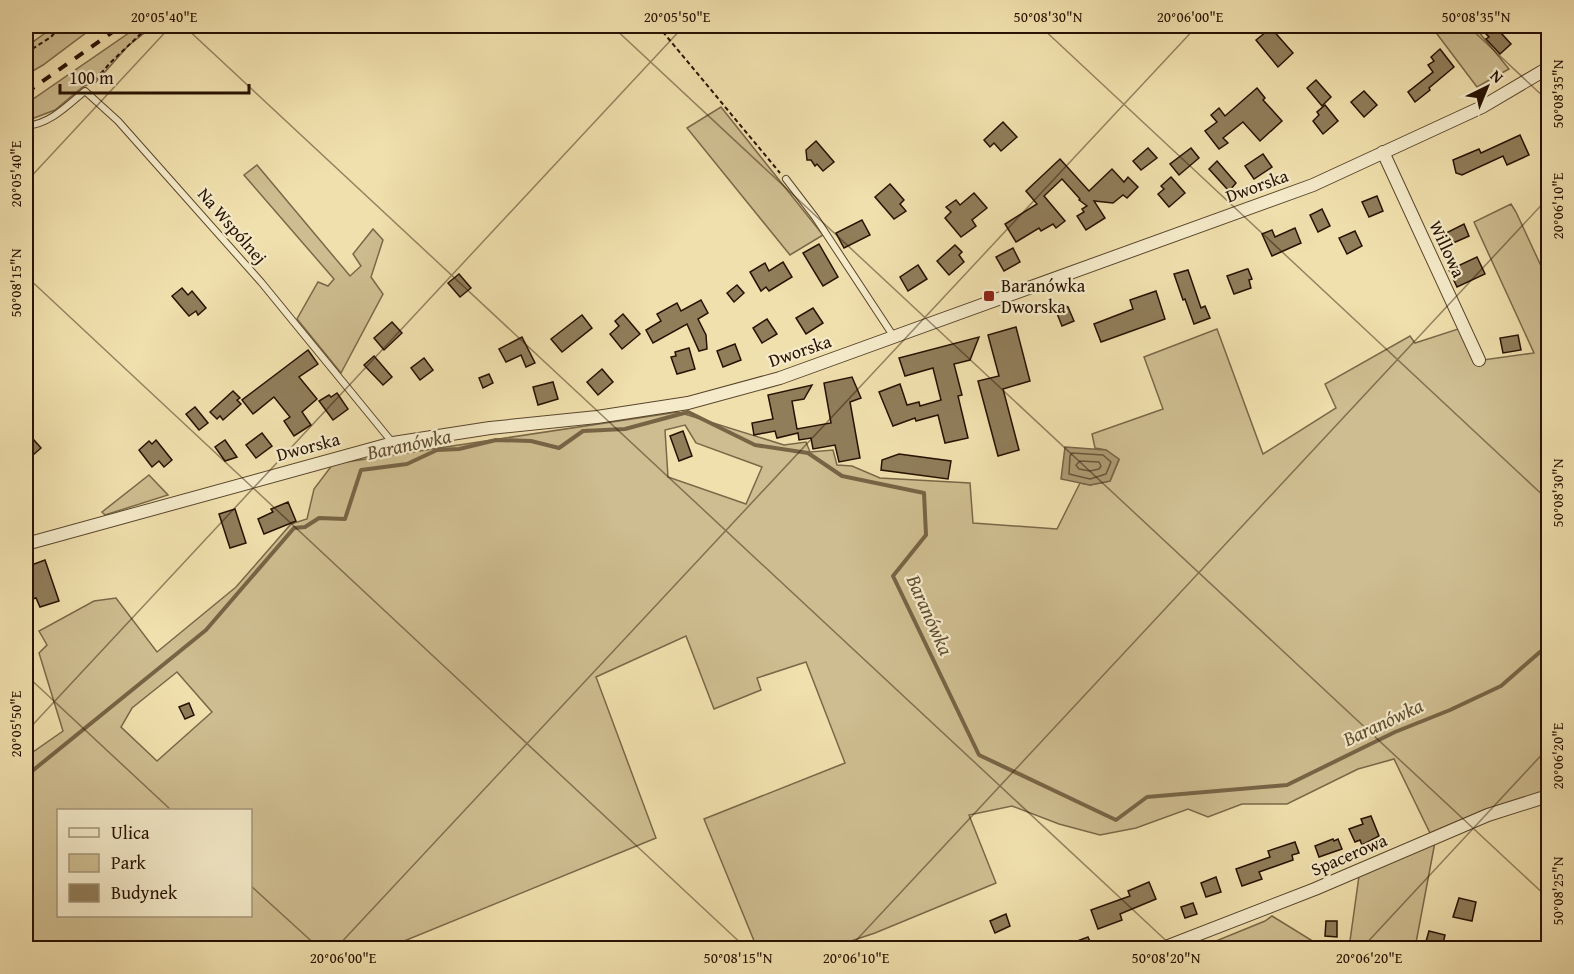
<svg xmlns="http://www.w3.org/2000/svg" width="1574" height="974" font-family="'Gentium Book Plus',serif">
<rect width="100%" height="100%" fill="#f0e0ad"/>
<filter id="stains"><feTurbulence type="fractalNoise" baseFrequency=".00333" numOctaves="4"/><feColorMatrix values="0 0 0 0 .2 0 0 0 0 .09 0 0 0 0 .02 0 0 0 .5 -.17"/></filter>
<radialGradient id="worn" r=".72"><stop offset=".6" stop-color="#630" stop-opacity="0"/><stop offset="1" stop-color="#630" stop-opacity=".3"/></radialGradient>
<g fill="#cebd90" stroke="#7a6848" stroke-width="1.5" fill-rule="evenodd">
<polygon points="55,26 95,26 43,65 26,75 26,47"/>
<polygon points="139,26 153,26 128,46 96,82 84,86 55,110 34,118 26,104"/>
<polygon points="1431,26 1474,26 1509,69 1477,87"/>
<polygon points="721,107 823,235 790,255 687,128"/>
<polygon points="257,165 350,276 361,266 353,254 373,229 383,240 371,277 383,294 341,373 297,319 318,282 328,286 334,279 244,175"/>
<path d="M1511,204l5,8 32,69v511l-62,17 -56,24 -36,-74 -36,10 -71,35h-45l-34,13 -20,-8 -52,19 -36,7 -41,-11 -47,-18 -43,9 27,68 -121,50 -45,15h-73l-53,-129 141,-56 -39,-101 -49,16 4,12 -47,19 -28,-73 -90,41 60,161 -269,110h-361v-191l37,-26 -24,-78 8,-8 -8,-14 55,-30 22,-3 41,54 79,-65 55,-63 16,-5 7,-30 19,-25 345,-52 106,33 22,-3 4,10 23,-2 4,15 15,1 28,12 90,5 3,40 84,6 23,-46 10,2 20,-4 9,-21 -13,-10 -11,-2 -3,-14 71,-25 -19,-52 73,-28 46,125 73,-46 -11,-24 85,-48 5,7 43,-14 25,31 51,-7 -60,-131zM685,425l11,18 66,24 -16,37 -78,-27 -3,-47zM177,672l35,40 -55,49 -36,-34 11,-19zM58,810h192v106h-192z"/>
<polygon points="149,475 168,495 105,515 102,512"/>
<polygon points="1435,842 1415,948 1349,948 1359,876"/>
<polygon points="1272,916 1324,948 1210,948 1211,943 1265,921"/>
</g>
<polygon fill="#ac9a73" stroke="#776445" stroke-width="1.5" points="1065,447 1106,450 1119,459 1110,481 1090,485 1061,479"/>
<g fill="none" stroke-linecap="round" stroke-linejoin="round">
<g stroke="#6a563a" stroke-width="1.5">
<polygon points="1072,453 1103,455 1111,462 1106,474 1090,479 1069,474 1070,456"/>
<polygon points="1080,461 1099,462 1101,466 1099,469 1090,471 1079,469 1076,465"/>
</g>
<polyline stroke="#776445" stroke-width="4" points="26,776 206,630 294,528 305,527 319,518 345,519 361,470 407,464 437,450 459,449 496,440 531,441 559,448 583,431 625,429 688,412 755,445 808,453 842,476 924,493 926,535 893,576 979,755 1116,820 1147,797 1287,785 1395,732 1450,710 1501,686 1548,645"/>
</g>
<g fill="#907d5a" stroke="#271201" stroke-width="1.5">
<polygon points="1489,26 1511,26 1502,34 1511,44 1500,54 1486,39 1489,37 1483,31"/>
<polygon points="1271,28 1293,53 1278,67 1256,40"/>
<polygon points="1440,49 1454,67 1429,88 1430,90 1415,102 1408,92 1433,72 1428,65 1434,61 1431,57"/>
<polygon points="1316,80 1331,97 1322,106 1307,88"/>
<polygon points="1257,88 1265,98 1263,100 1282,121 1260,141 1243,122 1223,138 1228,143 1219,149 1205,131 1217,122 1211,115 1219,108 1225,116"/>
<polygon points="1364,91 1377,105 1364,117 1351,102"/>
<polygon points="1325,105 1338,121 1323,134 1313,121 1319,115 1317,112"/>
<polygon points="1003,122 1017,137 1001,151 994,143 990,147 984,140"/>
<polygon points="1520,135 1529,155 1507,165 1503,156 1462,175 1456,173 1453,160 1479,149 1481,153"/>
<polygon points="816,141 834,162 823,171 817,164 815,166 811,160 807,160 806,150"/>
<polygon points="1148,148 1157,158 1141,170 1133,161"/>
<polygon points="1191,148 1199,158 1179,175 1170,164"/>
<polygon points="1263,154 1272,167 1254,179 1245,166"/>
<polygon points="1060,159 1089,191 1112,169 1124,182 1128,177 1138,187 1127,198 1123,195 1113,203 1094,201 1105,218 1086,230 1077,216 1084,212 1082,209 1087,206 1079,200 1080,199 1062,179 1044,196 1065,221 1056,228 1053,224 1041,231 1039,228 1016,242 1005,224 1037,204 1026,191"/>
<polygon points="1217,161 1236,183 1229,191 1209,169"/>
<polygon points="1171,177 1185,193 1169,207 1158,194 1164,189 1161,186"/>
<polygon points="890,184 904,200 900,204 906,211 894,219 875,197"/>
<polygon points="974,193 987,208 972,220 976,226 961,237 945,218 951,212 946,207 956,200 960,205"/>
<polygon points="1377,196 1383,211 1369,217 1362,202"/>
<polygon points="1322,209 1330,226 1318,232 1310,215"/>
<polygon points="862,220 870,235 844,248 836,233"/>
<polygon points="1464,224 1469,236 1451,244 1446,233"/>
<polygon points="1295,228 1301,243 1272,256 1262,234 1272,230 1275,237"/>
<polygon points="1355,231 1362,246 1347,254 1339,238"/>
<polygon points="819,244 838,277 823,286 803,253"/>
<polygon points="955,245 962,252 959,255 964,262 949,275 937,261"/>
<polygon points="1013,248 1020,262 1004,271 996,257"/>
<polygon points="1477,257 1485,274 1457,287 1449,270"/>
<polygon points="783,262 792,277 769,291 766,287 761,291 750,272 765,263 769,271"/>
<polygon points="918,265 927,279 908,291 900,277"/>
<polygon points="1247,269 1248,269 1252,279 1249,280 1251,288 1234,294 1227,276"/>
<polygon points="1188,270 1201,308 1205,306 1210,318 1194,324 1185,299 1183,300 1174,274"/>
<polygon points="459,274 471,288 460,297 448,283"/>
<polygon points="737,285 744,293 734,302 727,293"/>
<polygon points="182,288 188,295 192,291 206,308 198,315 196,311 189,316 172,296"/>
<polygon points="1156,291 1165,319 1101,342 1094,324 1133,309 1130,300"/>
<polygon points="701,300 708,313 698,319 706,335 707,349 699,351 687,324 653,343 646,330 661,321 657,314 677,303 681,311"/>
<polygon points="1060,303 1068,307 1074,321 1062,326 1056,311"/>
<polygon points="813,308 823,323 806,334 796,318"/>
<polygon points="623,314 640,334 622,349 610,334 619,326 615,321"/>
<polygon points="582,315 592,328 562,352 551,339"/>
<polygon points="767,319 777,334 762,343 753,328"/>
<polygon points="392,322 402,333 384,350 374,338"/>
<polygon points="1016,327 1030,381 1003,389 1019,450 998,456 978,381 999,376 988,335"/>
<polygon points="1518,335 1521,350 1503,353 1500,338"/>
<polygon points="522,337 535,363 526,367 521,355 506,362 499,349"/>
<polygon points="979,337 970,360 954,364 962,395 958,396 968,438 945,443 938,415 916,421 915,418 893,426 879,392 900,384 907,405 919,402 920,406 941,400 933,368 905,376 899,358"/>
<polygon points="735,344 741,360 723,367 717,351"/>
<polygon points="689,348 695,369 677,374 671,357 676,356 675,352"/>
<polygon points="308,350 318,364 299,377 317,399 302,412 311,425 294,436 284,421 290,417 274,397 253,414 242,400"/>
<polygon points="374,356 392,377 383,385 364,365"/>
<polygon points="424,358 433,370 420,380 411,368"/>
<polygon points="602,369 613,382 598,395 587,382"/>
<polygon points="489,374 493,383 483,388 479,378"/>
<polygon points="852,377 861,398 850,402 860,458 839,462 835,445 813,449 811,438 799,440 798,433 777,438 775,431 754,435 752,423 773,419 768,395 812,385 804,399 792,401 797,429 831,423 824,383"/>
<polygon points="553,382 558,399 538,405 533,387"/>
<polygon points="233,391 240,398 237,400 241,404 223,420 220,416 217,419 210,412"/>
<polygon points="337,393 348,409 333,420 319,401 329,395 331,397"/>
<polygon points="195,407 208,423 199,430 186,414"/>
<polygon points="26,431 41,448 26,461"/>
<polygon points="683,431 692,456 679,461 670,436"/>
<polygon points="262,433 272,446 256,458 246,445"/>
<polygon points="156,440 172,460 164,467 159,461 152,467 139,450 149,441 152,444"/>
<polygon points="225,440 237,457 225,461 215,447"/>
<polygon points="899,454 951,461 948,479 881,470 882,460"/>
<polygon points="288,502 296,521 264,534 258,519 273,512 271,509"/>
<polygon points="235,509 246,543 230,548 219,514"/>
<polygon points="45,560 59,601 40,607 36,598 32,599 26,577 26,567"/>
<polygon points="189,703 194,715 185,719 179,707"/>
<polygon points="1371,816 1379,836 1362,845 1360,840 1355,842 1349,829 1363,824 1361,819"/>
<polygon points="1333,839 1334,841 1338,839 1342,849 1319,857 1315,846"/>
<polygon points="1295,842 1299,853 1292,855 1293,860 1259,872 1262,879 1242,886 1236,869 1270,857 1268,851"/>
<polygon points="1216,877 1221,892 1206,897 1201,883"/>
<polygon points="1149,882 1156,899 1120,914 1122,920 1098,929 1091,910 1130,896 1128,891"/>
<polygon points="1459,898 1476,902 1472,921 1453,917"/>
<polygon points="1193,903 1197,914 1185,918 1181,907"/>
<polygon points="1006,914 1010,926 995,933 990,921"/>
<polygon points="1326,921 1337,921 1337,937 1325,936"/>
<polygon points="1429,931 1445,935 1442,948 1425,945"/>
<polygon points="1088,937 1093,948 1061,948 1061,947"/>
</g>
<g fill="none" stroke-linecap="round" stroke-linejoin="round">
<defs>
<g id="service">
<path d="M26,126c24,-2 41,-20 59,-35l33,30 143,161 131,160"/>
<polyline points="786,179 815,217 894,337"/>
</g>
<g id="minor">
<polyline points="1383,152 1479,360"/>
<polyline points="26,544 393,443 490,428 597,417 688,403 780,378 1313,185 1482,107 1548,68"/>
<polyline points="1163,948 1315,889 1488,815 1548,796"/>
</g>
</defs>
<use href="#service" stroke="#59462c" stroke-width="8"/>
<use href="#minor" stroke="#59462c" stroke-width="14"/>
<g stroke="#271201" stroke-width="2" stroke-dasharray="4.5 3" stroke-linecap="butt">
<polyline points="658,26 780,173"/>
<polyline points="26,53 51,37 60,26"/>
<polyline points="91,85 110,63 149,26"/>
</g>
<use href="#service" stroke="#f5ebca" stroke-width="6"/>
<use href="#minor" stroke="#f5ebca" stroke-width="12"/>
<polyline stroke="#271201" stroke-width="4" stroke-dasharray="10 10" stroke-linecap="butt" points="26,93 121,26"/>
</g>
<path fill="none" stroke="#271201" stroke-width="1.5" stroke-opacity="0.45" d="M184,26l990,922M612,26l936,872M1040,26l508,474M1468,26l80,75M26,182l145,-156M26,276l720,672M26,675l145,135M26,732l658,-706M250,885l69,63M336,948l861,-922M849,948l699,-750M1362,948l186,-200"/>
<rect fill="#8f2418" stroke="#f5ebca" stroke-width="2" x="983" y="290" width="12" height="12" rx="3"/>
<g text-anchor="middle" stroke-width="4.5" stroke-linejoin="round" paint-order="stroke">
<g font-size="18" fill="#271201" stroke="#f5ebca">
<text transform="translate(1257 186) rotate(-20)" y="6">Dworska</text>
<text transform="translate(232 226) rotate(49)" y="6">Na Wspólnej</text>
<text transform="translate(1447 249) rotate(65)" y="6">Willowa</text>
<text transform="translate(800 351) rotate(-19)" y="6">Dworska</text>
<text transform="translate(308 447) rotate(-15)" y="6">Dworska</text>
<text transform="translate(1349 855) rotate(-23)" y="6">Spacerowa</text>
</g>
<g font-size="18" fill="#271201" stroke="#f5ebca" text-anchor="start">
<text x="1001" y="292">Baranówka<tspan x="1001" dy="21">Dworska</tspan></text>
</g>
<g font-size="20" font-style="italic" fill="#634f34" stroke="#f5ebca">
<text transform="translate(409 444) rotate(-12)" y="7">Baranówka</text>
<text transform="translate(930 615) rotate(66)" y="7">Baranówka</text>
<text transform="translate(1383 722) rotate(-25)" y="7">Baranówka</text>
</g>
</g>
<rect width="1574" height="974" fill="none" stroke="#f0e0ad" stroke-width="66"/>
<rect x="57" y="809" width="195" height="108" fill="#f5ebca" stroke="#a3947a" stroke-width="1.5"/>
<rect x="69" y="828" width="30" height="9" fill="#f5ebca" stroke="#a3947a" stroke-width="1.5"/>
<text x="111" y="839" font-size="18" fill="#271201">Ulica</text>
<rect x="69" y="854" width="30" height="18" fill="#cebd90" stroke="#a3947a" stroke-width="1.5"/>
<text x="111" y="869" font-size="18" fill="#271201">Park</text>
<rect x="69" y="884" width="30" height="18" fill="#907d5a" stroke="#a3947a" stroke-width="1.5"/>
<text x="111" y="899" font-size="18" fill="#271201">Budynek</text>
<g transform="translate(1487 87) rotate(43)" stroke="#f5ebca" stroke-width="4.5" paint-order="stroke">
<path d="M0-4.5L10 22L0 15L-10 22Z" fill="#271201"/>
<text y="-9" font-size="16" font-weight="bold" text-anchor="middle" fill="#271201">N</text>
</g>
<path d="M60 84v9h189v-9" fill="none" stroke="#271201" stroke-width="3"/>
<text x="69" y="84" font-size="18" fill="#271201" stroke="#f5ebca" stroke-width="4.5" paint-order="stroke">100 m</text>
<rect x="33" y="33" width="1508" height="908" fill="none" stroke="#271201" stroke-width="2"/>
<g font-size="15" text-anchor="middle" fill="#271201">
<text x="164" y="22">20°05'40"E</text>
<text x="677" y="22">20°05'50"E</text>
<text x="1048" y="22">50°08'30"N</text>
<text x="1190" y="22">20°06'00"E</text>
<text x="1476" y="22">50°08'35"N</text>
<text transform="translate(1558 94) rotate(-90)" y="5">50°08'35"N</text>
<text transform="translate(16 174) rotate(-90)" y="5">20°05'40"E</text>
<text transform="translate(1558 206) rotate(-90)" y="5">20°06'10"E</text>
<text transform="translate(16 283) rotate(-90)" y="5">50°08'15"N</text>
<text transform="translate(1558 493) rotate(-90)" y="5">50°08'30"N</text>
<text transform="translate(16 724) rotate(-90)" y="5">20°05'50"E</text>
<text transform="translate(1558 756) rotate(-90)" y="5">20°06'20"E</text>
<text transform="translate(1558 891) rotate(-90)" y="5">50°08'25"N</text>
<text x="343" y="963">20°06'00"E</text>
<text x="738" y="963">50°08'15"N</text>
<text x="856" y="963">20°06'10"E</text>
<text x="1166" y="963">50°08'20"N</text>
<text x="1369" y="963">20°06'20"E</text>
</g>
<rect width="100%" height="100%" filter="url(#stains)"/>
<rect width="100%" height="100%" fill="url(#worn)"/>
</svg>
